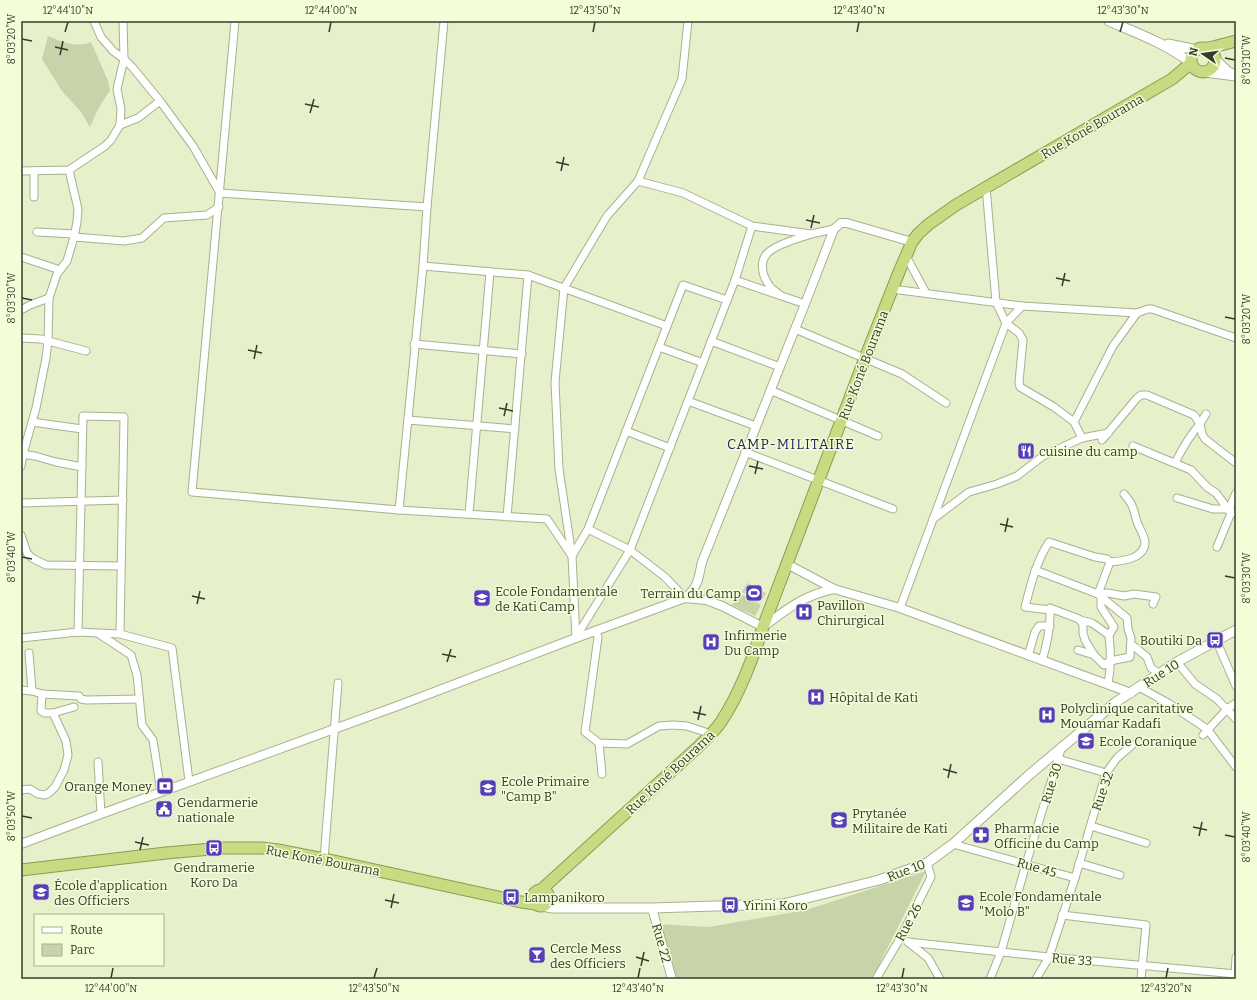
<svg xmlns="http://www.w3.org/2000/svg" width="1257" height="1000" font-family="Bitter,serif">
<rect width="100%" height="100%" fill="#e6f1cc"/>
<g fill="#c7d3a9">
<path d="M48,36c15,6 26,12 43,6l17,39 2,9 -12,19 -8,18 -9,-15 -19,-21 -20,-32z"/>
<polygon points="747,583 766,593 761,602 742,592"/>
<polygon points="738,593 761,605 755,616 732,605"/>
<polygon points="926,871 872,979 677,979 657,924 709,927 806,910"/>
</g>
<g fill="none" stroke-linecap="round" stroke-linejoin="round">
<defs>
<g id="minor">
<polyline points="94,21 101,37 113,51 124,59 133,68 160,101 193,146 220,193 427,207"/>
<polyline points="235,21 192,492 399,510 547,519 572,556 588,529 683,285 727,300"/>
<polyline points="120,125 138,118 160,101"/>
<polyline points="21,171 69,170 105,146 111,140 120,125 121,109 117,89 124,59 123,21"/>
<polyline points="638,181 682,79 688,21"/>
<polyline points="34,197 34,171"/>
<polyline points="37,232 74,234"/>
<polyline points="74,237 124,241 142,238 164,218 207,215 219,207"/>
<polyline points="906,256 926,293"/>
<polyline points="21,257 60,270"/>
<polyline points="423,266 528,275 667,326"/>
<polyline points="735,280 805,304"/>
<polyline points="892,289 1022,306 1137,313 1148,309 1152,309 1236,338"/>
<path d="M780,295c-3,-3 -9,-6 -11,-10 -8,-11 -10,-26 1,-34 12,-9 28,-12 41,-17"/>
<polyline points="1022,306 1006,323 1019,333 1023,340 1019,382 1020,387 1054,407 1074,422 1082,438"/>
<polyline points="21,310 30,305 49,298"/>
<polyline points="795,329 902,374 946,403"/>
<polyline points="21,338 41,339 86,351"/>
<polyline points="711,341 780,367"/>
<polyline points="414,344 522,354"/>
<polyline points="659,347 703,363"/>
<polyline points="770,390 878,436"/>
<polyline points="688,401 753,425"/>
<polyline points="408,420 515,429"/>
<polyline points="32,422 82,429"/>
<polyline points="1074,422 1113,346 1137,313"/>
<polyline points="1200,424 1202,434 1205,439 1236,463"/>
<polyline points="626,431 670,448"/>
<polyline points="1102,440 1137,398 1141,395 1147,395 1194,415 1200,424 1206,414"/>
<polyline points="1133,446 1191,470 1207,487 1216,493 1231,513 1236,513"/>
<polyline points="745,452 893,509"/>
<polyline points="21,454 35,456 56,462 82,467"/>
<path d="M1175,463c7,-14 14,-27 25,-39"/>
<polyline points="21,466 23,454 36,408 46,358 48,341 49,298 57,274 67,261 74,237 77,222 78,209 69,170"/>
<polyline points="1177,498 1213,509 1228,509"/>
<polyline points="21,503 123,500"/>
<polyline points="399,510 423,266 427,207 444,21"/>
<polyline points="469,514 490,272"/>
<polyline points="507,517 528,275"/>
<polyline points="933,519 969,492 997,484 1017,476 1043,456 1082,438 1108,433"/>
<polyline points="588,529 630,550 665,577 685,598"/>
<polyline points="21,535 27,553 32,558 46,565 121,566"/>
<polyline points="1217,547 1231,513 1230,507 1236,493"/>
<polyline points="1110,562 1098,594 1108,593 1124,596 1134,594 1156,597 1153,604"/>
<polyline points="1035,570 1098,594 1127,618 1128,629 1131,638 1130,657 1110,661 1104,665 1094,655 1078,650"/>
<polyline points="1101,596 1101,607 1114,627 1109,635"/>
<polyline points="900,608 1006,323 996,302 986,187"/>
<polyline points="1050,610 1050,608 1079,619 1083,624 1083,633 1085,640 1094,655"/>
<path d="M1080,620l12,3 17,12c2,17 2,33 -1,49"/>
<polyline points="596,630 598,637 585,732 599,743 627,744 659,726 673,725 687,726 711,734"/>
<polyline points="78,632 83,416 124,417 120,634"/>
<polyline points="99,634 131,655 137,675 142,725 153,740 161,792"/>
<polyline points="576,637 630,550 735,280 752,226"/>
<polyline points="21,638 78,632 120,634 172,648 189,781"/>
<polyline points="576,638 572,556 559,469 555,382 564,288 607,216 638,181 683,193 752,226 811,234 834,229"/>
<polyline points="1216,640 1236,686"/>
<polyline points="1131,644 1147,657 1151,668 1160,674"/>
<polyline points="29,653 32,691"/>
<polyline points="1028,656 1035,632 1039,626 1050,626"/>
<path d="M1042,661c5,-17 9,-33 8,-51l-25,-3c6,-23 11,-45 24,-65l46,15 12,2 3,3c12,-1 34,-3 35,-19 0,-7 -6,-15 -8,-21 -4,-14 -3,-16 -13,-28"/>
<polyline points="1177,662 1195,684 1217,699 1236,719"/>
<polyline points="1139,687 1168,703 1207,729 1236,767"/>
<polyline points="21,690 32,691 42,694 79,696 81,699 86,700 139,699"/>
<polyline points="53,713 74,707"/>
<polyline points="1203,735 1227,709 1236,703"/>
<polyline points="599,743 602,774"/>
<polyline points="1058,759 1106,773"/>
<polyline points="98,762 101,814"/>
<polyline points="21,790 30,789 38,794 45,795 49,793 55,787 64,770 68,755 66,741 53,713 45,713 41,711 42,694"/>
<polyline points="1091,826 1146,843"/>
<polyline points="953,844 1075,878"/>
<polyline points="324,859 338,683"/>
<polyline points="1079,863 1120,875"/>
<polyline points="1062,915 1146,925 1141,979"/>
<polyline points="908,942 1049,957 1236,974"/>
<polyline points="908,942 928,958 940,979"/>
<polyline points="876,979 901,937 931,877 927,863"/>
<polyline points="990,979 1001,952 1026,864 1062,746"/>
<polyline points="1036,979 1049,957 1075,878 1106,773 1117,758 1132,745"/>
<polyline points="1235,979 1236,957"/>
</g>
<g id="tertiary">
<polyline points="787,564 834,589 900,608 1131,693"/>
<path d="M685,598l21,2 16,6 41,21c24,-18 41,-32 71,-38"/>
<path d="M21,844l80,-30 299,-109 176,-67 109,-40c14,-12 13,-19 17,-36l103,-258 29,-75 7,-6h6l65,19"/>
<polyline points="652,908 672,979"/>
</g>
<g id="secondary">
<path d="M1109,21c28,12 58,23 82,42"/>
<polyline points="1168,44 1197,50"/>
<polyline points="1215,59 1227,71 1235,75"/>
<polyline points="1205,72 1236,76"/>
<polyline points="549,896 555,902 565,906"/>
<polyline points="541,906 553,908 652,908 783,904 879,880 927,863 953,844 1029,775 1116,702 1177,662 1236,630"/>
</g>
<g id="trunk">
<circle cx="1203" cy="60" r="12"/>
<polyline points="1203,49 1213,47 1236,41"/>
<polyline points="21,870 166,853 223,848 262,848 278,850 324,859 521,902 536,904"/>
<path d="M541,890l157,-143c8,-8 17,-16 23,-25 19,-29 31,-62 42,-95l102,-269 34,-86 13,-30 6,-8 11,-10 27,-19 216,-126 19,-16"/>
<circle cx="541" cy="898" r="8"/>
</g>
</defs>
<use href="#minor" stroke="#a7b18e" stroke-width="9"/>
<use href="#tertiary" stroke="#a7b18e" stroke-width="10"/>
<use href="#secondary" stroke="#a7b18e" stroke-width="11"/>
<use href="#trunk" stroke="#8a9d50" stroke-width="13"/>
<use href="#minor" stroke="#fff" stroke-width="7"/>
<use href="#tertiary" stroke="#fff" stroke-width="8"/>
<use href="#secondary" stroke="#fff" stroke-width="9"/>
<use href="#trunk" stroke="#c6db82" stroke-width="11"/>
</g>
<path fill="none" stroke="#363b2c" stroke-width="1.5" d="M65,32l3,-10M329,32l2,-10M593,32l2,-10M857,32l2,-10M1120,32l3,-10M22,39l10,2M55,47l13,3M60,55l3,-14M1225,58l10,2M305,104l14,3M310,113l4,-14M556,162l13,3M561,171l3,-14M806,220l14,3M811,228l3,-13M1056,278l14,3M1062,286l3,-13M22,298l10,2M1225,317l10,2M248,350l14,3M254,359l3,-14M499,408l14,3M504,416l3,-13M749,466l14,3M755,474l3,-13M1000,524l13,3M1005,532l3,-14M22,557l10,2M1225,576l10,2M192,596l13,3M197,604l3,-13M442,654l14,3M447,662l4,-13M693,712l13,3M698,720l3,-14M943,769l14,4M948,778l3,-14M22,816l10,2M1193,827l14,3M1225,835l10,2M1199,836l3,-14M135,842l14,3M140,850l3,-13M385,900l14,3M391,908l3,-14M636,957l13,4M641,966l3,-14M111,978l2,-10M374,978l3,-10M638,978l2,-10M902,978l2,-10M1166,978l2,-10"/>
<defs>
<symbol id="restaurant-square" viewBox="-11 -11 22 22"><rect x="-9" y="-9" width="18" height="18" rx="4" fill="#573eb6" stroke="#f3fed9"/><path d="M-5-6h1v4h1v-4h1v4h1v-4h1v5L-1.5 .5V6h-2V.5L-5-1ZM5-6V6H3V1.5H1.5Q1.5-4 5-6Z" fill="#fff"/></symbol>
<symbol id="stadium-square" viewBox="-11 -11 22 22"><rect x="-9" y="-9" width="18" height="18" rx="4" fill="#573eb6" stroke="#f3fed9"/><path d="M0-5a6.5 5 0 1 0 0 10a6.5 5 0 1 0 0-10ZM-3.5-1.8h7v3.6h-7Z" fill="#fff"/></symbol>
<symbol id="school-square" viewBox="-11 -11 22 22"><rect x="-9" y="-9" width="18" height="18" rx="4" fill="#573eb6" stroke="#f3fed9"/><path d="M0-5L7-2L0 1L-7-2ZM-4 1L0 2.5L4 1V4Q0 6-4 4Z" fill="#fff"/></symbol>
<symbol id="hospital-square" viewBox="-11 -11 22 22"><rect x="-9" y="-9" width="18" height="18" rx="4" fill="#573eb6" stroke="#f3fed9"/><path d="M-5-5h3v3.5h4V-5h3V5h-3V1.5h-4V5h-3Z" fill="#fff"/></symbol>
<symbol id="bus-square" viewBox="-11 -11 22 22"><rect x="-9" y="-9" width="18" height="18" rx="4" fill="#573eb6" stroke="#f3fed9"/><path d="M-5-6H5V4H4V6H2V4H-2V6H-4V4H-5ZM-3.5-4V0h7V-4ZM-3.5 1.2v1.5H-2V1.2ZM2 1.2v1.5H3.5V1.2Z" fill="#fff"/></symbol>
<symbol id="bank-square" viewBox="-11 -11 22 22"><rect x="-9" y="-9" width="18" height="18" rx="4" fill="#573eb6" stroke="#f3fed9"/><path d="M-6-4H6V4H-6ZM0-2.3a2.3 2.3 0 1 0 0 4.6a2.3 2.3 0 1 0 0-4.6Z" fill="#fff"/></symbol>
<symbol id="civic-square" viewBox="-11 -11 22 22"><rect x="-9" y="-9" width="18" height="18" rx="4" fill="#573eb6" stroke="#f3fed9"/><path d="M-.6-6.5H3V-4.5H.6V-3L4-1V1h2V6H-6V1h2V-1L-.6-3ZM-1.2 2.5V6h2.4V2.5Z" fill="#fff"/></symbol>
<symbol id="pharmacy-square" viewBox="-11 -11 22 22"><rect x="-9" y="-9" width="18" height="18" rx="4" fill="#573eb6" stroke="#f3fed9"/><path d="M-2-6h4v4h4v4h-4v4h-4v-4h-4v-4h4Z" fill="#fff"/></symbol>
<symbol id="bar-square" viewBox="-11 -11 22 22"><rect x="-9" y="-9" width="18" height="18" rx="4" fill="#573eb6" stroke="#f3fed9"/><path d="M-6-5H6L.8 .8V4.5H3.5V6h-7V4.5H-.8V.8Z" fill="#fff"/></symbol>
</defs>
<g fill-rule="evenodd">
<use href="#restaurant-square" x="1016" y="441" width="20" height="20"/>
<use href="#stadium-square" x="744" y="583" width="20" height="20"/>
<use href="#school-square" x="472" y="588" width="20" height="20"/>
<use href="#hospital-square" x="794" y="602" width="20" height="20"/>
<use href="#bus-square" x="1205" y="630" width="20" height="20"/>
<use href="#hospital-square" x="701" y="632" width="20" height="20"/>
<use href="#hospital-square" x="806" y="687" width="20" height="20"/>
<use href="#hospital-square" x="1037" y="705" width="20" height="20"/>
<use href="#school-square" x="1076" y="731" width="20" height="20"/>
<use href="#bank-square" x="155" y="776" width="20" height="20"/>
<use href="#school-square" x="478" y="778" width="20" height="20"/>
<use href="#civic-square" x="154" y="799" width="20" height="20"/>
<use href="#school-square" x="829" y="810" width="20" height="20"/>
<use href="#pharmacy-square" x="971" y="825" width="20" height="20"/>
<use href="#bus-square" x="204" y="838" width="20" height="20"/>
<use href="#school-square" x="31" y="882" width="20" height="20"/>
<use href="#bus-square" x="501" y="887" width="20" height="20"/>
<use href="#school-square" x="956" y="893" width="20" height="20"/>
<use href="#bus-square" x="720" y="895" width="20" height="20"/>
<use href="#bar-square" x="527" y="945" width="20" height="20"/>
</g>
<g text-anchor="middle" stroke-width="3" stroke-linejoin="round" paint-order="stroke">
<g font-size="13" fill="#363b2c" stroke="#f3fed9">
<text transform="translate(1092 126) rotate(-30)" y="5">Rue Koné Bourama</text>
<text transform="translate(863 365) rotate(-69)" y="5">Rue Koné Bourama</text>
<text transform="translate(1161 673) rotate(-33)" y="5">Rue 10</text>
<text transform="translate(670 772) rotate(-43)" y="5">Rue Koné Bourama</text>
<text transform="translate(1051 783) rotate(-73)" y="5">Rue 30</text>
<text transform="translate(1102 791) rotate(-71)" y="5">Rue 32</text>
<text transform="translate(323 860) rotate(11)" y="5">Rue Koné Bourama</text>
<text transform="translate(1037 867) rotate(16)" y="5">Rue 45</text>
<text transform="translate(906 870) rotate(-21)" y="5">Rue 10</text>
<text transform="translate(908 922) rotate(-62)" y="5">Rue 26</text>
<text transform="translate(662 943) rotate(74)" y="5">Rue 22</text>
<text transform="translate(1072 959) rotate(5)" y="5">Rue 33</text>
</g>
<g font-size="13" fill="#363b2c" stroke="#f3fed9" text-anchor="start">
<text x="1039" y="456">cuisine du camp</text>
<text x="495" y="596">Ecole Fondamentale<tspan x="495" dy="15">de Kati Camp</tspan></text>
<text x="741" y="598" text-anchor="end">Terrain du Camp</text>
<text x="817" y="610">Pavillon<tspan x="817" dy="15">Chirurgical</tspan></text>
<text x="724" y="640">Infirmerie<tspan x="724" dy="15">Du Camp</tspan></text>
<text x="1202" y="645" text-anchor="end">Boutiki Da</text>
<text x="829" y="702">Hôpital de Kati</text>
<text x="1060" y="713">Polyclinique caritative<tspan x="1060" dy="15">Mouamar Kadafi</tspan></text>
<text x="1099" y="746">Ecole Coranique</text>
<text x="501" y="786">Ecole Primaire<tspan x="501" dy="15">"Camp B"</tspan></text>
<text x="152" y="791" text-anchor="end">Orange Money</text>
<text x="177" y="807">Gendarmerie<tspan x="177" dy="15">nationale</tspan></text>
<text x="852" y="818">Prytanée<tspan x="852" dy="15">Militaire de Kati</tspan></text>
<text x="994" y="833">Pharmacie<tspan x="994" dy="15">Officine du Camp</tspan></text>
<text x="214" y="872" text-anchor="middle">Gendramerie<tspan x="214" dy="15">Koro Da</tspan></text>
<text x="54" y="890">École d'application<tspan x="54" dy="15">des Officiers</tspan></text>
<text x="979" y="901">Ecole Fondamentale<tspan x="979" dy="15">"Molo B"</tspan></text>
<text x="524" y="902">Lampanikoro</text>
<text x="743" y="910">Yirini Koro</text>
<text x="550" y="953">Cercle Mess<tspan x="550" dy="15">des Officiers</tspan></text>
</g>
<g font-size="14" letter-spacing="1" fill="#2e235e" stroke="#f3fed9">
<text x="791" y="449">CAMP-MILITAIRE</text>
</g>
</g>
<rect width="1257" height="1000" fill="none" stroke="#f3fed9" stroke-width="44"/>
<rect x="34" y="914" width="130" height="52" fill="#f3fed9" stroke="#a7b094"/>
<rect x="42" y="927" width="20" height="6" fill="#ffffff" stroke="#a7b094"/>
<text x="70" y="934" font-size="12" fill="#363b2c">Route</text>
<rect x="42" y="944" width="20" height="12" fill="#c7d3a9" stroke="#a7b094"/>
<text x="70" y="954" font-size="12" fill="#363b2c">Parc</text>
<g transform="translate(1203 54) rotate(283)" stroke="#f3fed9" stroke-width="3" paint-order="stroke">
<path d="M0-3L7 15L0 10L-7 15Z" fill="#363b2c"/>
<text y="-6" font-size="11" font-weight="bold" text-anchor="middle" fill="#363b2c">N</text>
</g>
<rect x="22" y="22" width="1213" height="956" fill="none" stroke="#363b2c" stroke-width="1.5"/>
<g font-size="10" text-anchor="middle" fill="#363b2c">
<text x="68" y="14">12°44'10"N</text>
<text x="331" y="14">12°44'00"N</text>
<text x="595" y="14">12°43'50"N</text>
<text x="859" y="14">12°43'40"N</text>
<text x="1123" y="14">12°43'30"N</text>
<text transform="translate(11 39) rotate(-90)" y="4">8°03'20"W</text>
<text transform="translate(1246 60) rotate(-90)" y="4">8°03'10"W</text>
<text transform="translate(11 298) rotate(-90)" y="4">8°03'30"W</text>
<text transform="translate(1246 319) rotate(-90)" y="4">8°03'20"W</text>
<text transform="translate(11 557) rotate(-90)" y="4">8°03'40"W</text>
<text transform="translate(1246 578) rotate(-90)" y="4">8°03'30"W</text>
<text transform="translate(11 816) rotate(-90)" y="4">8°03'50"W</text>
<text transform="translate(1246 837) rotate(-90)" y="4">8°03'40"W</text>
<text x="111" y="992">12°44'00"N</text>
<text x="374" y="992">12°43'50"N</text>
<text x="638" y="992">12°43'40"N</text>
<text x="902" y="992">12°43'30"N</text>
<text x="1166" y="992">12°43'20"N</text>
</g>
</svg>
